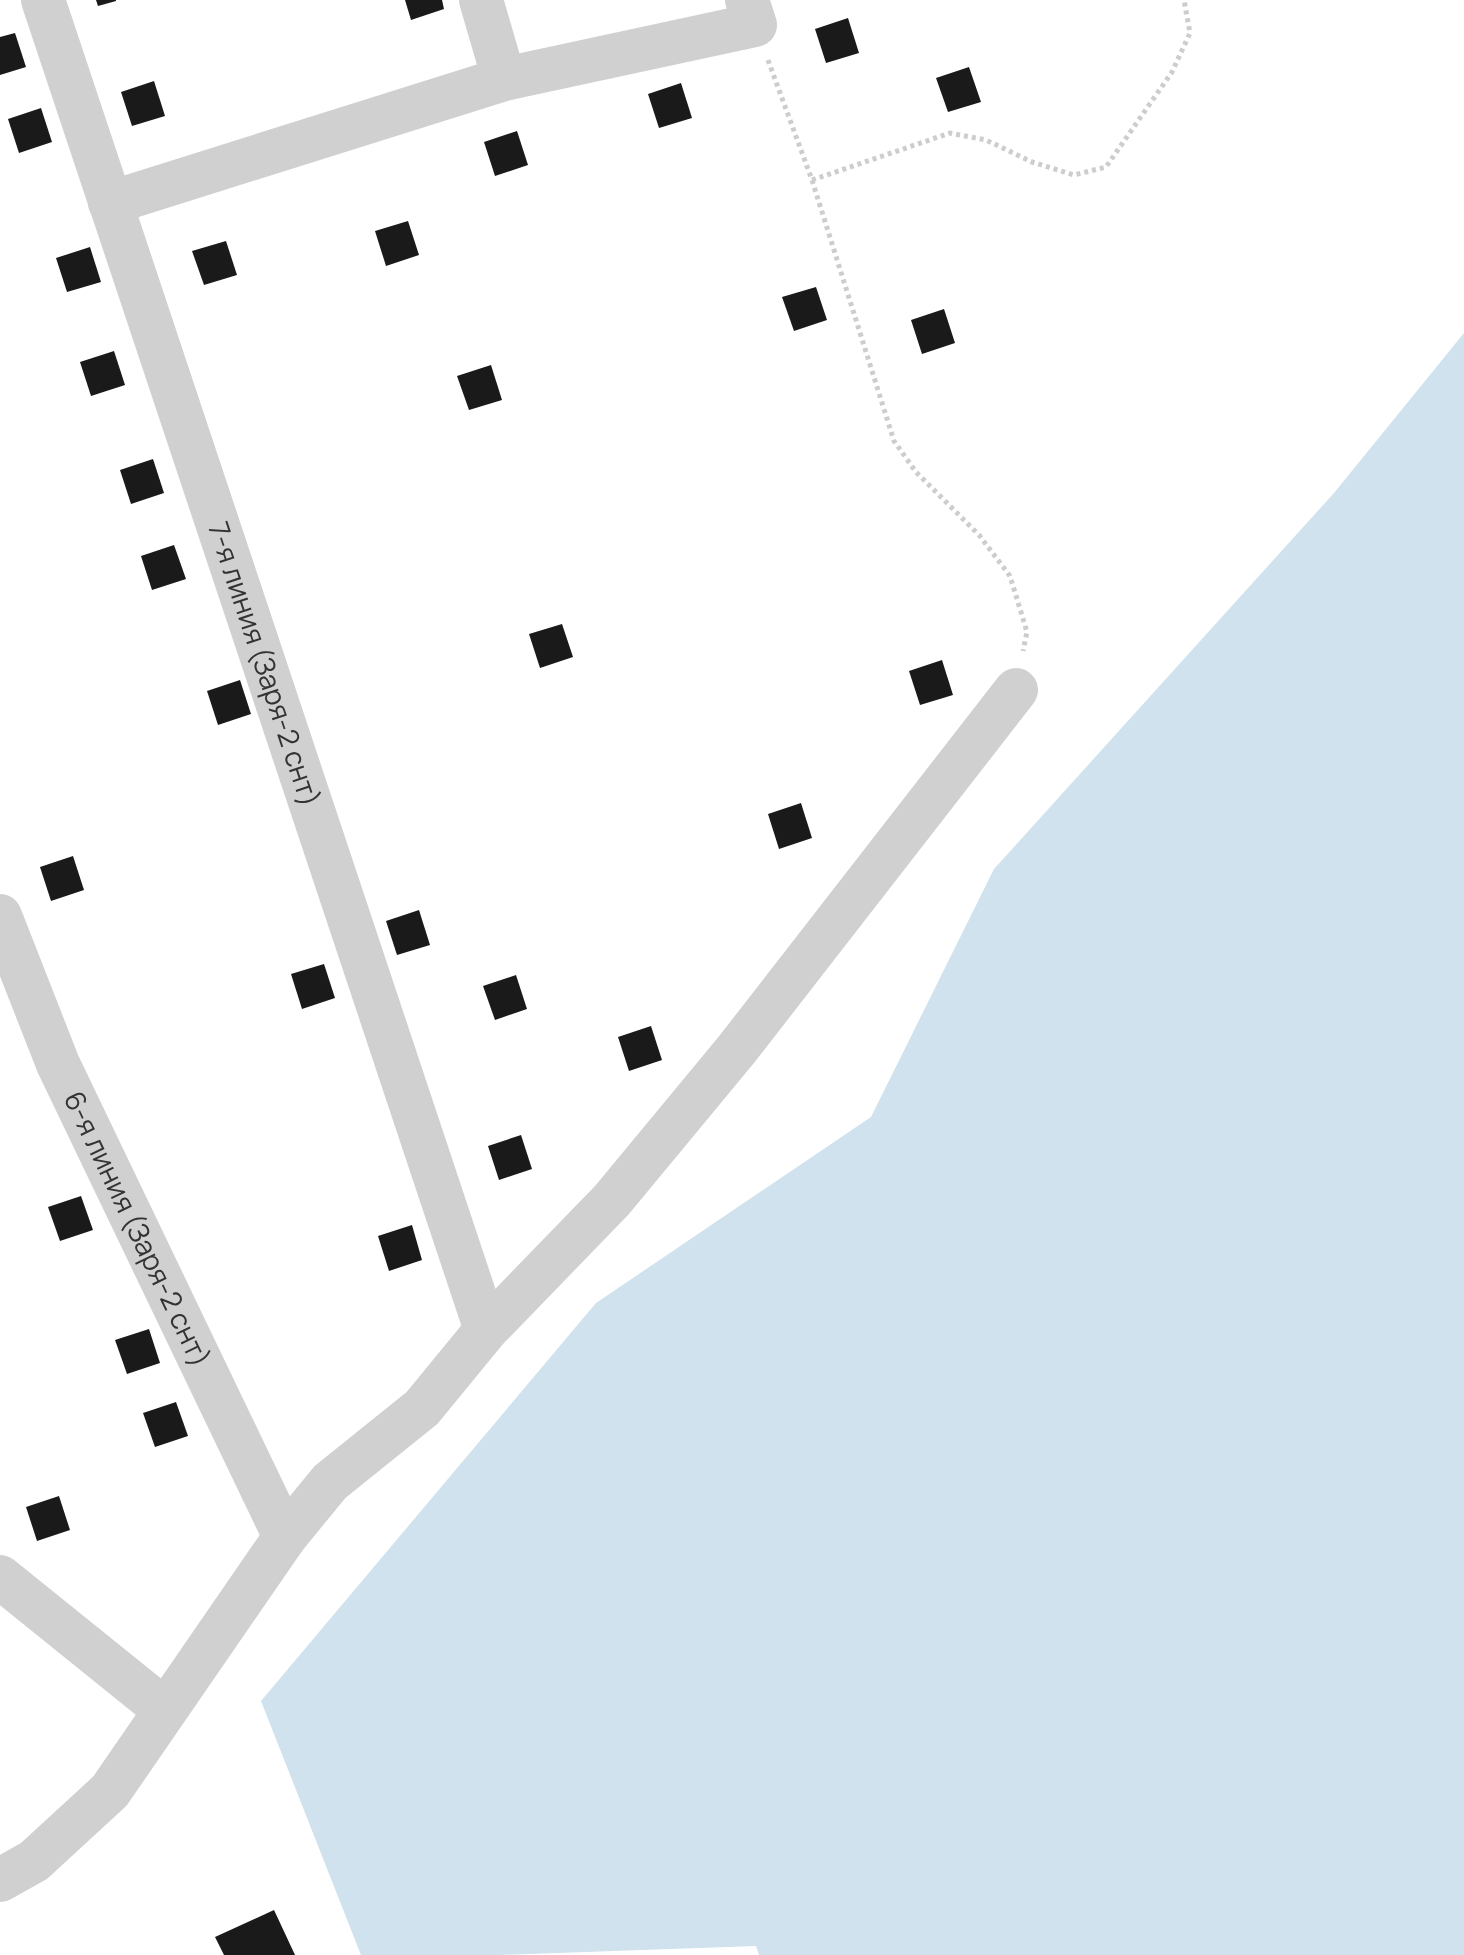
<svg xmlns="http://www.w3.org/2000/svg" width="1464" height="1955" font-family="Manrope,sans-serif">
<rect width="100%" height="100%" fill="#fff"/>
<polygon fill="#cfe2ee" points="1464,333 1464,1955 759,1955 756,1946 499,1955 361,1955 261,1701 596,1303 871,1117 994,869 1334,493"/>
<g fill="#1a1a1a">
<polygon points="96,0 116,0 116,1 98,6"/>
<polygon points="405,0 442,0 444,9 411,20"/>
<polygon points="848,18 859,53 826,63 815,29"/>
<polygon points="15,33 26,67 0,75 0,37"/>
<polygon points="969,67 981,102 948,112 936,78"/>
<polygon points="154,81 165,116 132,126 121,92"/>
<polygon points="681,83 692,118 659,128 648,94"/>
<polygon points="41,108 52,142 19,153 8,119"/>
<polygon points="517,131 528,165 495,176 484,142"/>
<polygon points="408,221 419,255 386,266 375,231"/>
<polygon points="226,241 237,275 204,285 192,251"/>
<polygon points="90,247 101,282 67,292 56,258"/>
<polygon points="816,287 827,320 794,331 782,297"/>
<polygon points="944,309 955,343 922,354 911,320"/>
<polygon points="114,351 125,385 91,396 80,362"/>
<polygon points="491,365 502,400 469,410 457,376"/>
<polygon points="153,459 164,493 131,504 120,470"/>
<polygon points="174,545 186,579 152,590 141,556"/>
<polygon points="562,624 573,657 540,668 529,634"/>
<polygon points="942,660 953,695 920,705 909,671"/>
<polygon points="240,680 251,714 218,725 207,691"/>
<polygon points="801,803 812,838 779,849 768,814"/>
<polygon points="73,856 84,890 51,901 40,867"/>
<polygon points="419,910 430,945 397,955 386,921"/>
<polygon points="324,964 335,998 302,1009 291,974"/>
<polygon points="516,975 527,1009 495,1020 483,986"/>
<polygon points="651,1026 662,1060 629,1071 618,1037"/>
<polygon points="521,1135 532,1169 499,1180 488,1146"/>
<polygon points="81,1196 93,1230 60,1241 48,1207"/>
<polygon points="412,1225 422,1260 389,1271 378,1236"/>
<polygon points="149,1329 160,1363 127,1374 115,1340"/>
<polygon points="176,1402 188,1436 155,1447 143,1413"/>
<polygon points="59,1496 70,1530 37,1541 26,1507"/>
<polygon points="274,1910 295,1955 224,1955 215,1937"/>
</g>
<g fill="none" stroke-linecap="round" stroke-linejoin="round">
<g stroke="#cdcdcd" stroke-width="5" stroke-dasharray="4 4" stroke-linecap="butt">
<polyline points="768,60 812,180 894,441 916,472 979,535 1010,576 1027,632 1023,651"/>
<polyline points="812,180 950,133 986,140 1032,162 1074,175 1106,167 1172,72 1190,33 1184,0"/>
</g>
<g stroke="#d0d0d0" stroke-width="44">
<path id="s1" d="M43,0l443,1330"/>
<polyline points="481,0 504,79"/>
<polyline points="110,203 504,79 755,25 747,0"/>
<path id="s2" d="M0,916l58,148 227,473"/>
<polyline points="0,1577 165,1710"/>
<polyline points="0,1880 34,1861 110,1791 285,1537 330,1482 422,1408 486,1330 612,1200 737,1049 1016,690"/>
</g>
</g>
<g text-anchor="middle" stroke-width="8" stroke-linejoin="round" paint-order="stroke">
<g font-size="28" fill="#333" stroke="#fff">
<text dy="10" stroke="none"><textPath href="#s1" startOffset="700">7-я линия (Заря-2 снт)</textPath></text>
<text dy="10" stroke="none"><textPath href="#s2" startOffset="342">6-я линия (Заря-2 снт)</textPath></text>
</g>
</g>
</svg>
